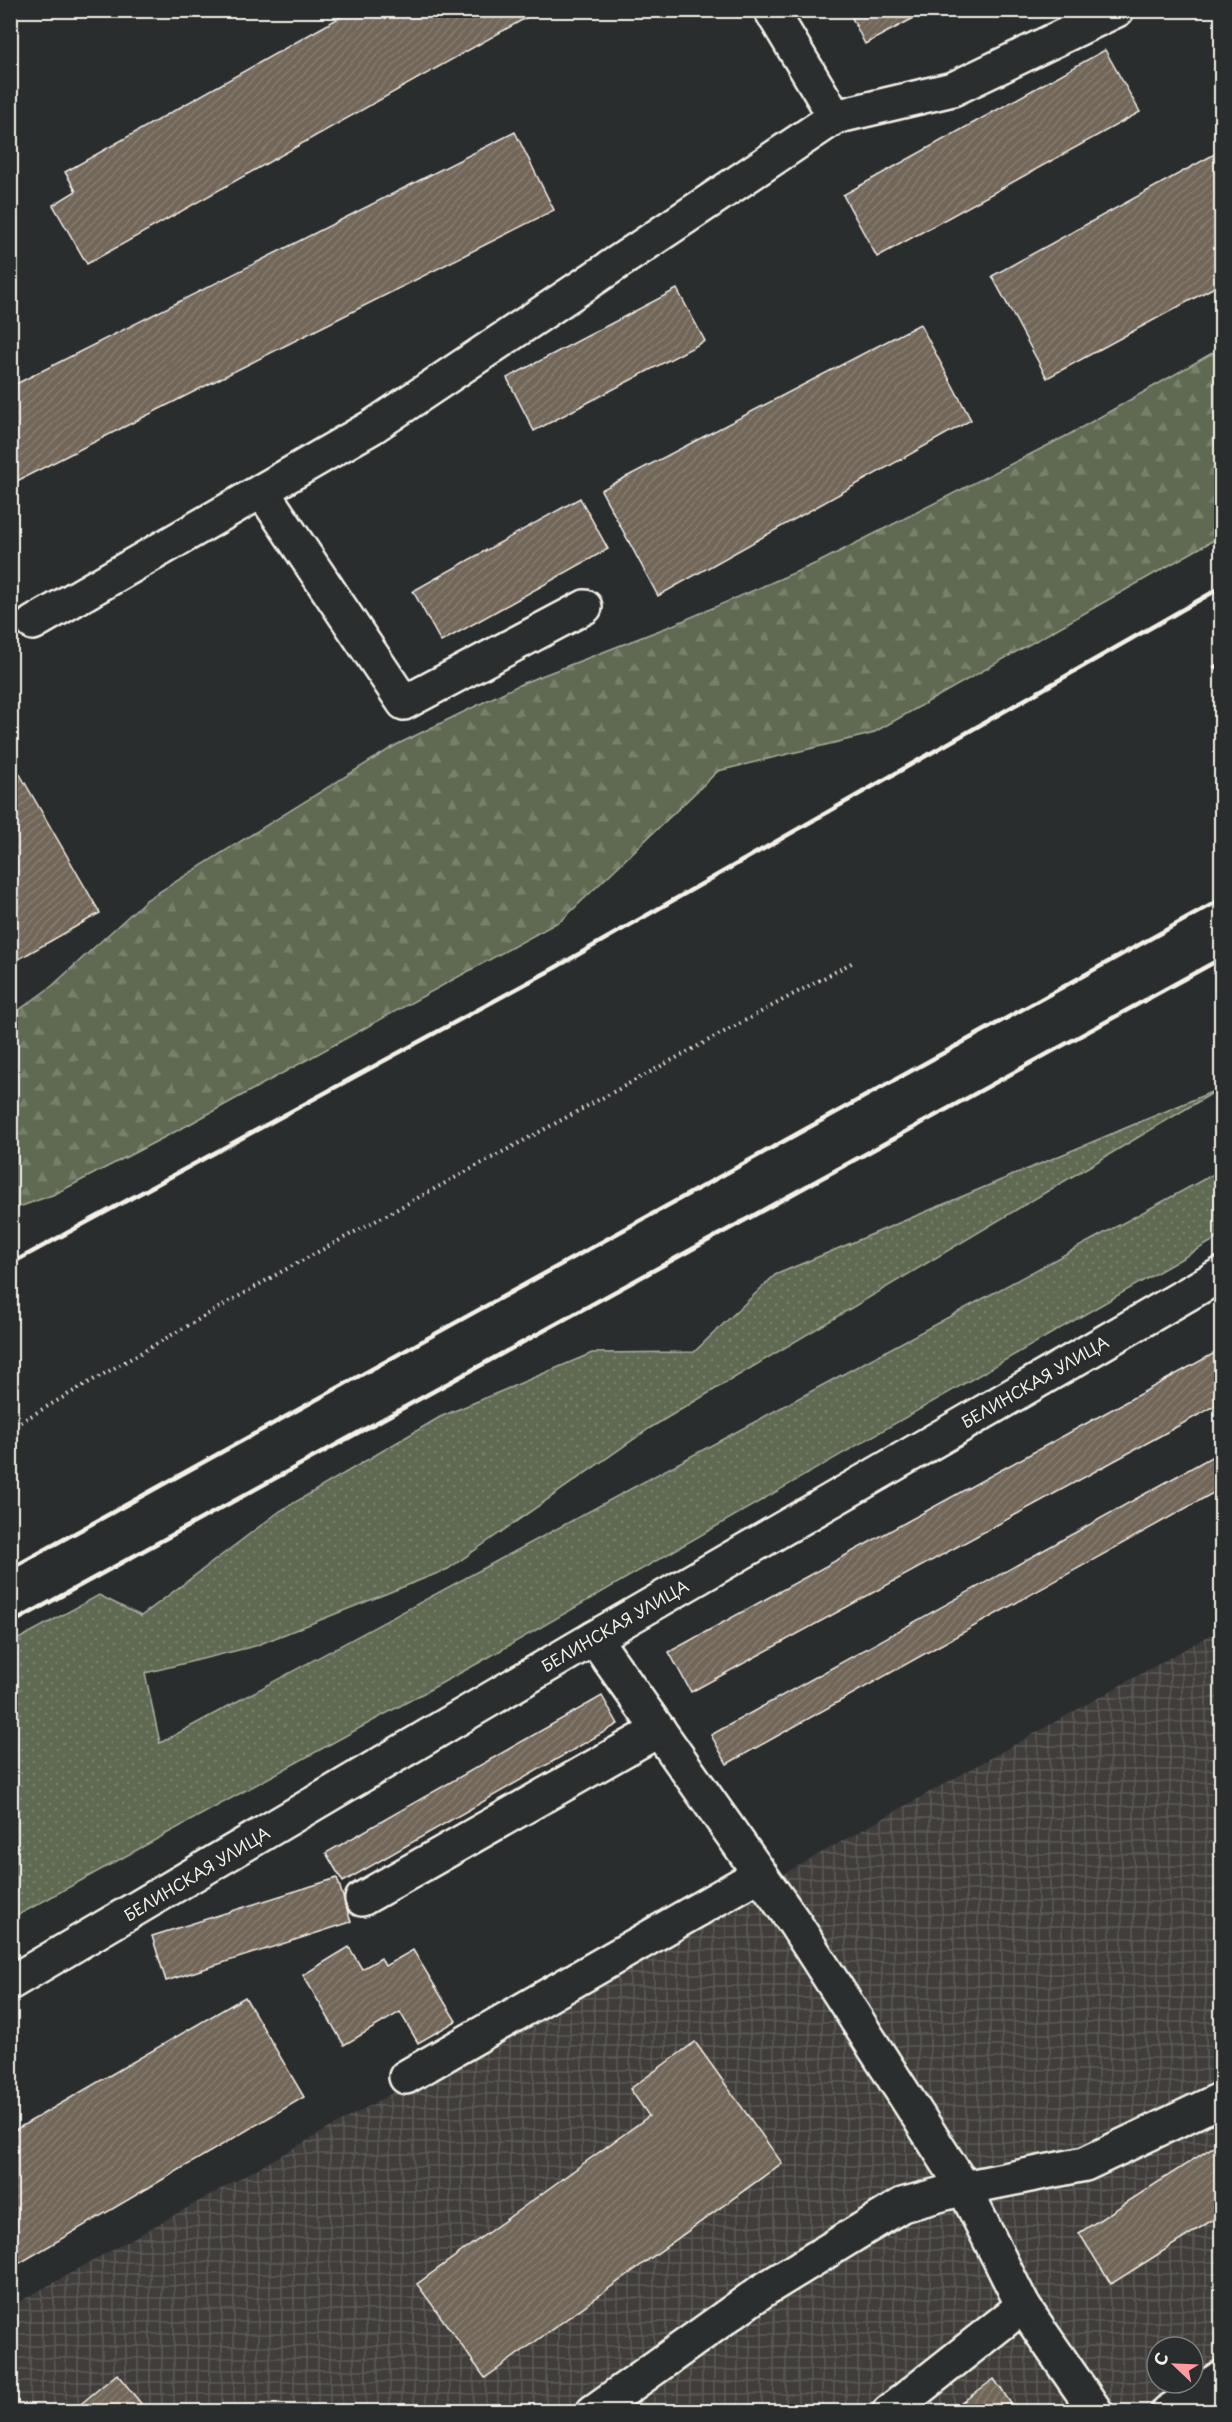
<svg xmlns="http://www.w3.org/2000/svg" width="1232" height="2422" font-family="'Playpen Sans',sans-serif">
<defs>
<pattern id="industrial-grid" width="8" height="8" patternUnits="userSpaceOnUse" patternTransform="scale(1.5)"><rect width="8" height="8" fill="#3f3e3b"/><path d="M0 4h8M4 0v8" fill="none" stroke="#5b5a57"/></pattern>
<pattern id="grass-dots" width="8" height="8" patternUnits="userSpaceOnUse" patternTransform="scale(1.5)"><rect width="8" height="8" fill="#606b52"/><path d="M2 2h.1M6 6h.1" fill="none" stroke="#77816b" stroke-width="1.8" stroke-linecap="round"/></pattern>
<pattern id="forest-firs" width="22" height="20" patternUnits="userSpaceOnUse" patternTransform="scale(1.5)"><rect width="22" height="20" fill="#606b52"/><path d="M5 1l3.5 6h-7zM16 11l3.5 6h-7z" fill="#77816b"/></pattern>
<pattern id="building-hatch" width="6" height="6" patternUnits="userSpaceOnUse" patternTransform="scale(1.5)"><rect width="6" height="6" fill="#716658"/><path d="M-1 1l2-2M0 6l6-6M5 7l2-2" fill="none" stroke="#867c70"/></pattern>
</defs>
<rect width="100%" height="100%" fill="#2a2d2e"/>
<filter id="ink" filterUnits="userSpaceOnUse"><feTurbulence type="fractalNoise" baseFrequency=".0167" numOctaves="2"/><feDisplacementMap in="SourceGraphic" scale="12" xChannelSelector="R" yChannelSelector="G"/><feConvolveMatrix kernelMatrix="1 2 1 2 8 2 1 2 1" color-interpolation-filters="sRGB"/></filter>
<g filter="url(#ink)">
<path fill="url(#industrial-grid)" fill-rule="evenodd" d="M1221,1629v782h-1210l-1,-104zM1157,2347h36v36h-36z"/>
<polygon fill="url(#grass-dots)" stroke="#aaae9d" stroke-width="1.5" points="1221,1088 650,1428 448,1569 255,1646 145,1673 160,1743 1221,1170 1221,1236 482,1661 11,1919 11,1643 99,1595 141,1616 280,1511 440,1417 592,1353 694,1352 775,1275"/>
<polygon fill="url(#forest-firs)" stroke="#aaae9d" stroke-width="1.5" points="1221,348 1221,536 871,734 718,771 562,920 188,1125 55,1194 11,1210 11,1016 52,986 146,900 396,745 523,683 673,625 819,562 1070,434"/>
<g fill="url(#building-hatch)" stroke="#f4f1e8" stroke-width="1.5">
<polygon points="353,10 540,10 87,264 53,205 76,191 65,172"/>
<polygon points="848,10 929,10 865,44"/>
<polygon points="1105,50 1140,112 877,257 843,195"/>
<polygon points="515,132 554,210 15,482 10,473 10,387"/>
<polygon points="1222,150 1222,283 1047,378 992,276"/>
<polygon points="677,289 705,341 534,431 507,378"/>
<polygon points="920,324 971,420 658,596 601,490"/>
<polygon points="580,498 608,549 441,642 413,591"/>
<polygon points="10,757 100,913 19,959 10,944"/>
<polygon points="1222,1349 1222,1402 691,1692 669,1652"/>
<polygon points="1222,1451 1222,1488 727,1764 711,1735"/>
<polygon points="602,1696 618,1724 343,1882 326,1853"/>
<polygon points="337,1878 351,1922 166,1981 152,1936"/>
<polygon points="349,1947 362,1969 381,1958 385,1966 413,1950 456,2021 418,2043 400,2012 344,2045 303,1975"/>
<polygon points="245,1997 304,2097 20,2263 10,2247 10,2133"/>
<polygon points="695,2042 782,2163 485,2378 417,2284 649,2116 630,2089"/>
<polygon points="1222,2141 1222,2214 1111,2284 1079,2233"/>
<polygon points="117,2374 143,2406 136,2412 71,2412"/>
<polygon points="994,2379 1017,2412 949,2412"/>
</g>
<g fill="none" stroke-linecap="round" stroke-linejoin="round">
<defs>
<g id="minor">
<polyline points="835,117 953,89 1117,10"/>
<polyline points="262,491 404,703 585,607"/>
<polyline points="33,623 372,427 835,117 771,10"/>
<polyline points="594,1638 796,1925 964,2188 1085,2164 1222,2099"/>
<polyline points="362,1899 659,1730"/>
<polyline points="10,1983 594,1638 1222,1274"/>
<polyline points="406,2077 760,1874"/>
<polyline points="593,2412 762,2291 902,2205 964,2188 1023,2306 1096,2412"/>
<polyline points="889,2412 1023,2306"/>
<polyline points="1168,2412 1222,2377"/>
</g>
</defs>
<use href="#minor" stroke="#f4f1e8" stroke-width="38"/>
<polyline stroke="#f4f1e8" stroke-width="4" stroke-dasharray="1.5 4.5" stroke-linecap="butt" points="10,1428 281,1272 855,961"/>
<use href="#minor" stroke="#2a2d2e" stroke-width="33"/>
<g stroke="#f4f1e8" stroke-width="4.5">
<polyline points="1215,667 1222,663"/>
<polyline points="10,1264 551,970 1222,587"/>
<polyline points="10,1569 1222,899"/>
<polyline points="10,1624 1222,958"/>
</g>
</g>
</g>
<g text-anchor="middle" stroke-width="5" stroke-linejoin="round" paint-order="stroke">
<g font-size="16" fill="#f4f1e8" stroke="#2a2d2e">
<text transform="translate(1035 1382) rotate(-30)" y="6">БЕЛИНСКАЯ УЛИЦА</text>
<text transform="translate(615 1626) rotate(-30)" y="6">БЕЛИНСКАЯ УЛИЦА</text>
<text transform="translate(197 1874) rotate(-31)" y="6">БЕЛИНСКАЯ УЛИЦА</text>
</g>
</g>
<rect width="1232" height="2422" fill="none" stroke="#2a2d2e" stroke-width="36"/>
<rect x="18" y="18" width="1196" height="2386" fill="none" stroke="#f4f1e8" stroke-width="2" filter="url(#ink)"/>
<g transform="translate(1175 2365) rotate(293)"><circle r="28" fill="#2a2d2e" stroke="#7b7b78" stroke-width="1.5"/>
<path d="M0-4.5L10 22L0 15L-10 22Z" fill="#ff9aa2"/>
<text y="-9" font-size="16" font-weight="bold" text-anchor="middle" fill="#f4f1e8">С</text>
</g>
</svg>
